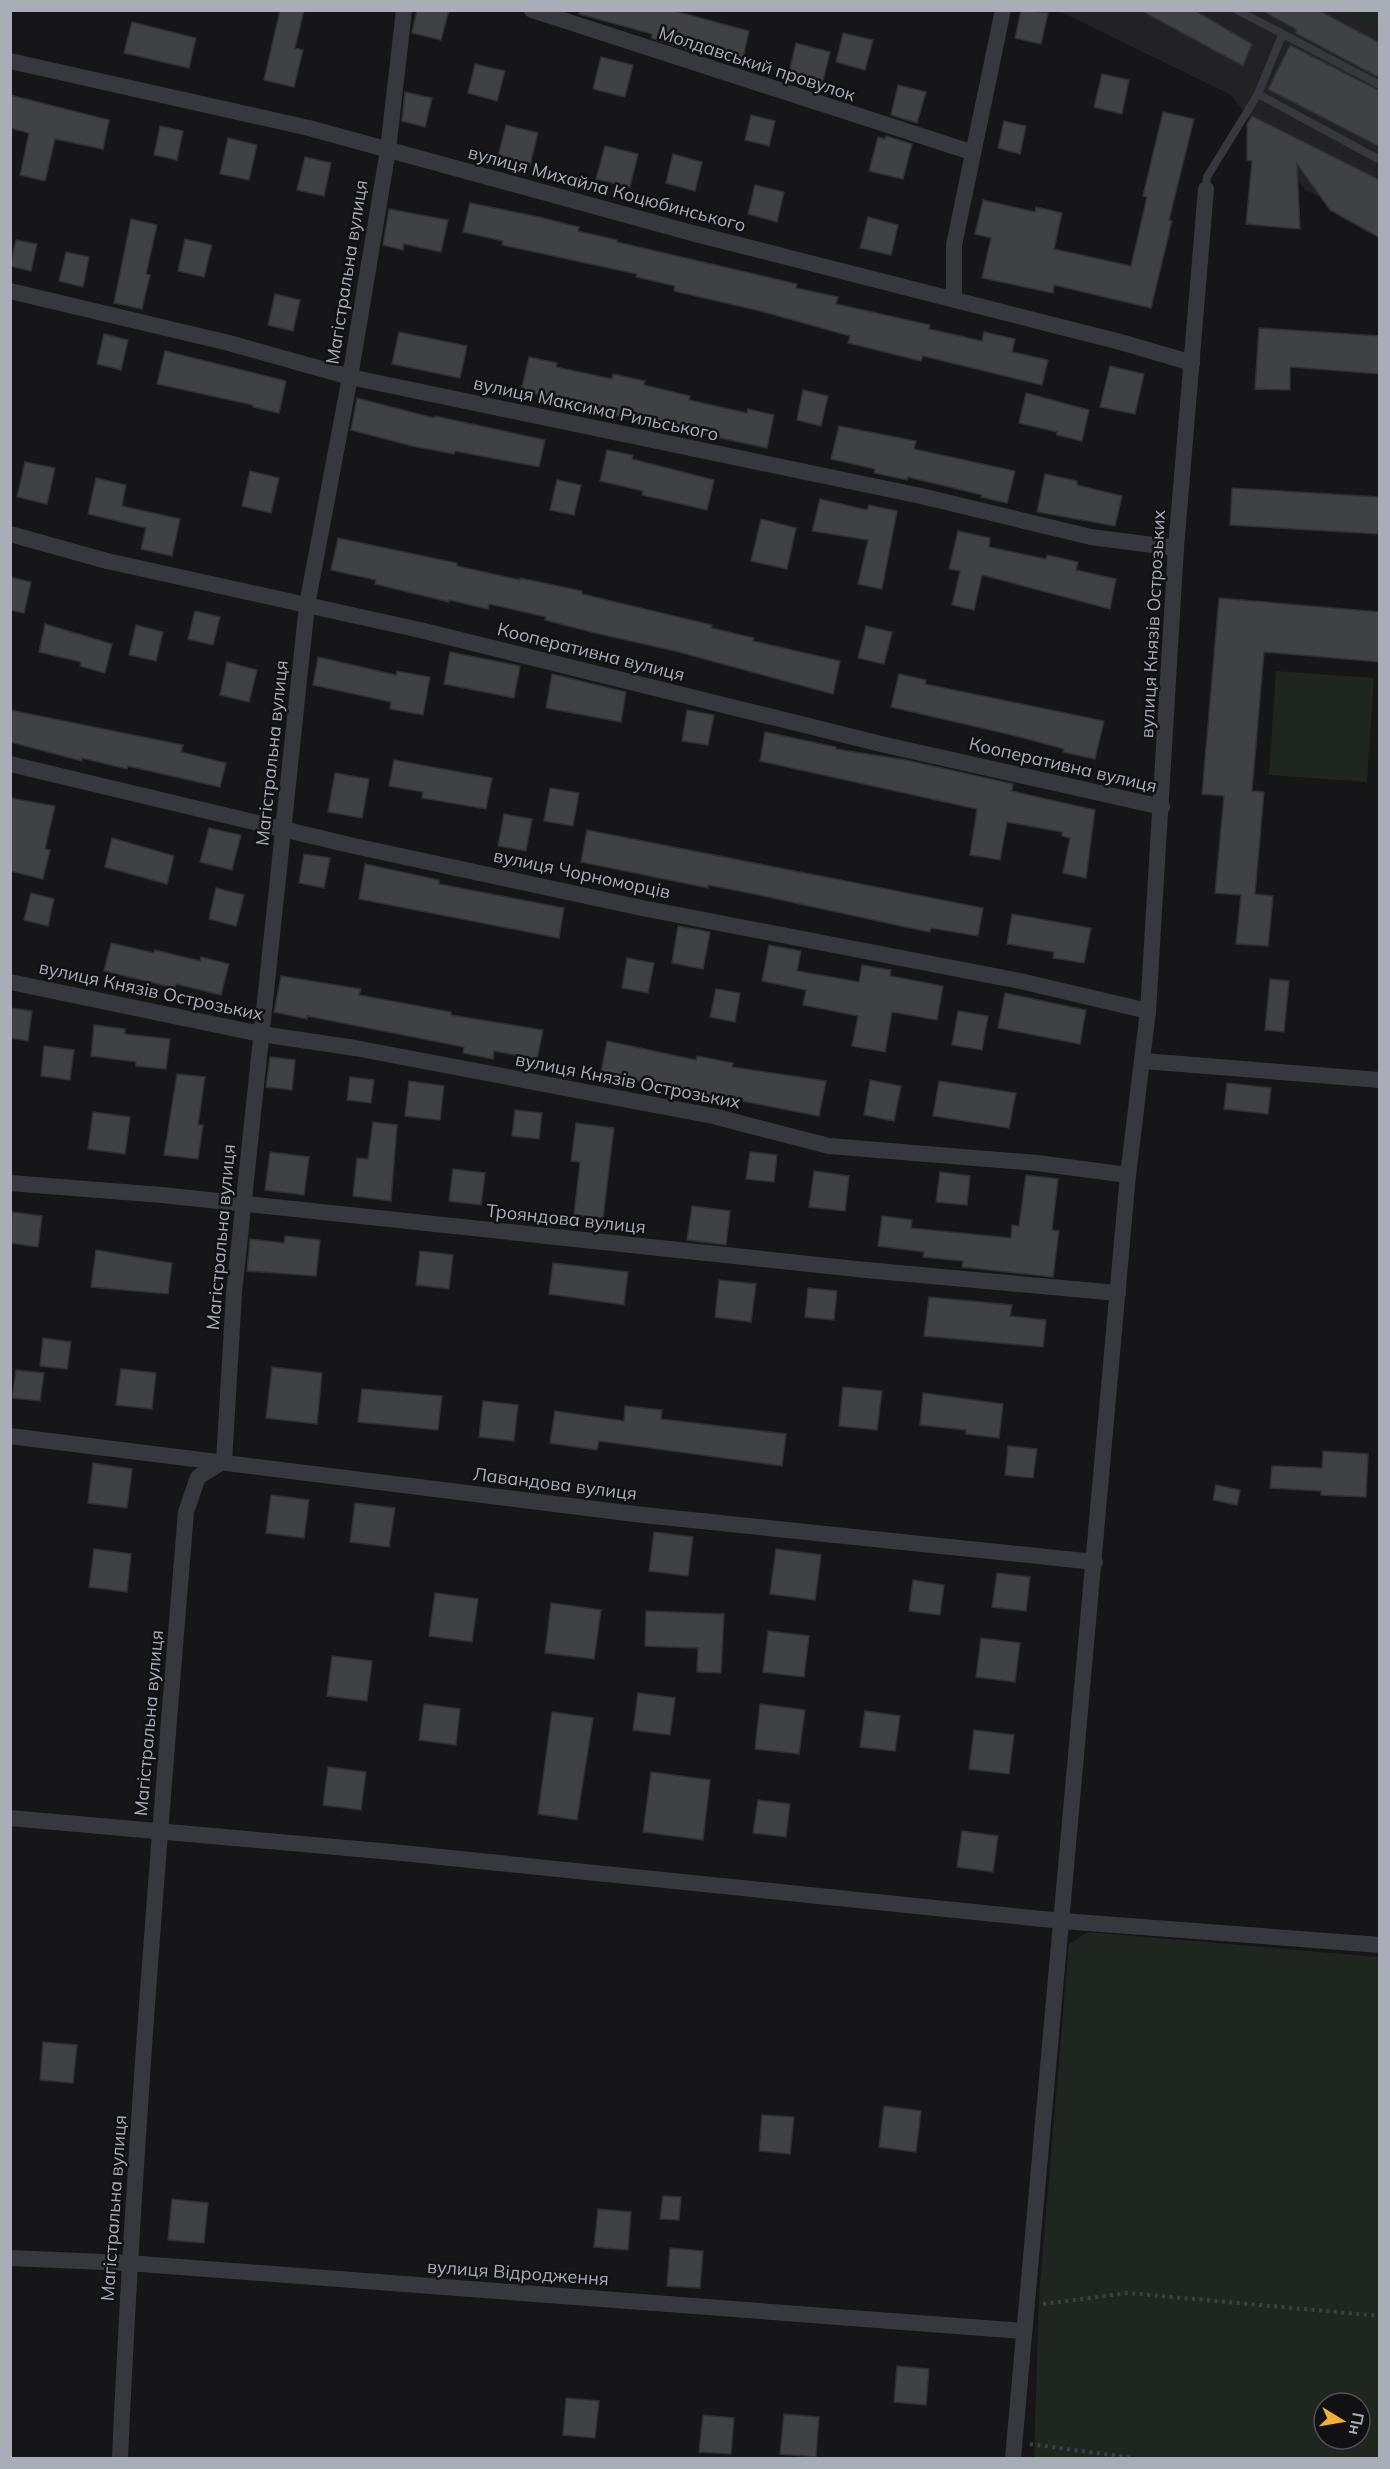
<svg xmlns="http://www.w3.org/2000/svg" width="1390" height="2469" font-family="Mulish,sans-serif">
<rect width="100%" height="100%" fill="#161618"/>
<polygon fill="#222225" points="1059,11 1379,11 1379,225 1305,190 1231,95"/>
<g fill="#1e261f" fill-rule="evenodd">
<polygon points="1340,11 1379,11 1379,31"/>
<polygon points="1276,671 1374,678 1367,782 1269,775"/>
<path d="M1088,1932l291,25v501h-345l5,-162 30,-352zM1324,2403h36v36h-36z"/>
</g>
<g fill="#404145" stroke="#303034" stroke-width="1.5">
<polygon points="280,10 304,10 295,48 303,50 294,87 264,80"/>
<polygon points="417,10 449,10 441,40 412,33"/>
<polygon points="580,10 671,10 749,31 742,62 689,50 651,38 652,34 579,14"/>
<polygon points="1021,10 1048,13 1041,44 1015,38"/>
<polygon points="1140,10 1194,10 1252,44 1243,66"/>
<polygon points="1261,10 1318,10 1380,43 1380,78 1295,33 1297,30"/>
<polygon points="132,22 196,38 189,68 124,53"/>
<polygon points="843,33 873,40 865,70 836,62"/>
<polygon points="796,43 830,52 822,85 788,77"/>
<polygon points="1290,45 1380,91 1380,147 1268,89"/>
<polygon points="601,57 633,65 625,97 593,89"/>
<polygon points="475,64 505,71 497,101 468,93"/>
<polygon points="1102,74 1129,80 1122,114 1094,107"/>
<polygon points="898,85 926,92 917,123 891,115"/>
<polygon points="405,92 432,98 425,127 402,121"/>
<polygon points="10,95 109,120 103,149 55,139 45,181 20,175 29,133 10,128"/>
<polygon points="1163,112 1194,119 1169,220 1172,221 1151,308 1054,285 1053,293 982,278 991,238 975,234 983,200 1035,212 1036,207 1062,213 1054,249 1131,266 1147,197 1143,196"/>
<polygon points="751,115 775,121 769,146 745,140"/>
<polygon points="1252,116 1380,180 1380,238 1330,210 1297,164 1300,229 1246,224 1252,161 1247,160 1247,124"/>
<polygon points="1004,121 1026,126 1020,154 998,148"/>
<polygon points="506,125 538,133 530,165 498,157"/>
<polygon points="160,126 183,131 177,160 154,155"/>
<polygon points="886,136 912,144 903,179 869,171 878,137 885,139"/>
<polygon points="228,138 257,145 249,180 220,174"/>
<polygon points="605,146 638,154 630,187 596,179"/>
<polygon points="673,154 702,162 695,191 666,183"/>
<polygon points="305,157 331,163 324,196 297,190"/>
<polygon points="755,185 784,192 777,222 748,214"/>
<polygon points="470,203 539,217 579,227 578,231 617,240 617,242 797,284 796,288 838,297 836,304 930,325 929,329 982,341 984,332 1015,339 1012,352 1048,360 1042,385 923,356 921,361 848,343 850,336 760,311 674,291 675,286 636,277 637,274 502,245 503,241 463,232"/>
<polygon points="389,209 448,220 441,252 404,244 403,250 383,245"/>
<polygon points="868,217 898,225 891,255 860,248"/>
<polygon points="131,219 157,225 146,274 150,275 142,309 114,303"/>
<polygon points="185,239 212,245 204,277 178,271"/>
<polygon points="16,240 37,244 31,271 10,266"/>
<polygon points="66,252 89,257 83,287 59,281"/>
<polygon points="275,294 300,300 293,331 268,325"/>
<polygon points="1259,328 1380,336 1380,374 1290,367 1290,390 1255,389"/>
<polygon points="399,332 467,346 460,378 392,364"/>
<polygon points="104,334 128,340 121,370 97,364"/>
<polygon points="165,351 286,381 279,413 253,407 253,405 157,384"/>
<polygon points="529,357 557,363 556,367 612,379 613,374 645,381 644,385 690,396 689,400 747,413 748,409 774,415 767,448 565,405 566,401 521,391"/>
<polygon points="1110,366 1144,374 1135,414 1100,407"/>
<polygon points="803,390 828,396 821,426 797,420"/>
<polygon points="1026,393 1089,410 1082,441 1057,435 1057,432 1019,423"/>
<polygon points="357,398 434,418 435,416 545,440 539,467 455,451 454,454 412,446 351,430"/>
<polygon points="839,426 916,441 914,449 1015,471 1007,503 981,497 982,495 908,477 907,480 874,473 875,469 831,459"/>
<polygon points="607,450 633,455 632,459 714,480 707,510 642,495 643,491 600,481"/>
<polygon points="25,462 55,468 47,504 17,497"/>
<polygon points="250,471 279,478 271,513 242,506"/>
<polygon points="1045,474 1077,481 1077,485 1122,496 1115,526 1037,512"/>
<polygon points="96,478 126,485 122,506 180,519 172,556 141,549 146,528 88,514"/>
<polygon points="557,480 581,485 574,515 550,510"/>
<polygon points="1232,488 1380,497 1378,534 1230,525"/>
<polygon points="820,499 867,510 869,505 897,511 882,589 858,584 868,540 812,531"/>
<polygon points="761,519 796,528 787,569 751,561"/>
<polygon points="958,531 990,538 989,547 1046,559 1047,555 1078,562 1076,570 1116,579 1110,609 982,575 974,610 952,605 960,571 949,569"/>
<polygon points="338,538 457,563 457,566 520,580 520,578 582,591 582,594 712,625 711,628 754,638 753,641 840,661 833,694 675,651 595,633 545,620 546,617 489,604 488,609 449,600 449,602 375,584 376,580 331,570"/>
<polygon points="10,577 31,582 24,613 10,610"/>
<polygon points="1219,598 1380,612 1380,662 1264,652 1252,791 1264,792 1255,894 1273,896 1268,946 1236,944 1241,895 1215,893 1224,796 1202,794"/>
<polygon points="195,611 220,617 213,645 188,639"/>
<polygon points="45,624 112,644 105,673 80,666 81,662 39,652"/>
<polygon points="136,625 163,632 156,661 129,655"/>
<polygon points="866,626 892,632 884,664 858,658"/>
<polygon points="450,652 520,666 514,698 444,684"/>
<polygon points="318,657 396,675 397,671 430,677 423,715 390,709 391,702 313,685"/>
<polygon points="227,662 257,670 249,702 220,695"/>
<polygon points="552,674 626,692 621,722 546,708"/>
<polygon points="899,674 926,680 925,684 1104,721 1095,759 1063,752 1064,749 1024,738 891,707"/>
<polygon points="10,710 183,745 181,752 226,763 220,787 128,766 127,769 82,758 82,761 10,742"/>
<polygon points="687,710 714,715 708,745 682,741"/>
<polygon points="765,732 836,747 836,749 906,760 1013,784 1012,791 1095,810 1086,878 1063,873 1070,838 1062,836 1062,832 1007,822 1000,860 970,855 977,809 760,761"/>
<polygon points="394,760 492,778 486,809 422,798 423,792 389,786"/>
<polygon points="335,773 369,779 362,818 328,812"/>
<polygon points="550,788 579,793 573,826 544,821"/>
<polygon points="10,798 55,806 45,849 50,850 43,879 10,871"/>
<polygon points="504,814 532,819 526,851 498,846"/>
<polygon points="209,828 241,835 232,870 200,862"/>
<polygon points="587,830 983,908 978,936 931,928 930,932 901,926 759,895 708,885 708,888 581,862"/>
<polygon points="112,838 174,856 167,884 105,867"/>
<polygon points="304,854 330,858 324,888 299,883"/>
<polygon points="365,864 439,880 439,884 564,908 559,938 359,899"/>
<polygon points="216,888 244,895 236,926 209,919"/>
<polygon points="31,893 54,899 48,926 24,920"/>
<polygon points="1012,914 1091,928 1084,963 1053,958 1054,952 1007,944"/>
<polygon points="678,926 710,932 703,969 672,963"/>
<polygon points="111,943 154,953 155,950 200,961 201,957 229,964 221,995 176,984 175,988 104,971"/>
<polygon points="769,945 801,951 797,971 859,982 862,965 891,970 890,976 943,986 937,1020 892,1012 885,1052 852,1046 858,1016 803,1005 806,990 762,981"/>
<polygon points="627,958 654,963 648,993 622,988"/>
<polygon points="281,976 361,989 359,995 451,1012 451,1015 543,1030 537,1059 494,1051 493,1059 463,1053 464,1047 307,1016 307,1019 274,1012"/>
<polygon points="1270,979 1289,981 1284,1032 1265,1030"/>
<polygon points="716,989 740,993 735,1022 710,1017"/>
<polygon points="1005,993 1086,1010 1080,1044 998,1028"/>
<polygon points="10,1008 32,1011 28,1041 10,1038"/>
<polygon points="958,1011 988,1016 982,1050 952,1045"/>
<polygon points="94,1025 125,1029 125,1034 170,1039 166,1069 136,1066 136,1062 91,1056"/>
<polygon points="607,1041 696,1060 697,1056 733,1063 732,1067 826,1081 819,1116 726,1098 725,1103 689,1096 690,1092 601,1073"/>
<polygon points="44,1046 74,1050 70,1080 41,1076"/>
<polygon points="270,1057 295,1060 292,1090 266,1087"/>
<polygon points="177,1074 205,1077 198,1125 203,1125 198,1159 164,1155"/>
<polygon points="350,1077 374,1080 371,1103 347,1100"/>
<polygon points="870,1080 901,1086 894,1121 864,1115"/>
<polygon points="409,1081 444,1086 440,1120 405,1116"/>
<polygon points="939,1081 1016,1093 1009,1128 933,1116"/>
<polygon points="1227,1083 1271,1088 1268,1114 1224,1109"/>
<polygon points="515,1110 542,1113 539,1139 512,1136"/>
<polygon points="93,1112 130,1117 125,1154 88,1149"/>
<polygon points="373,1122 397,1125 391,1201 353,1196 357,1158 368,1159"/>
<polygon points="576,1123 614,1128 603,1218 574,1215 580,1162 571,1161"/>
<polygon points="270,1152 309,1157 304,1195 265,1190"/>
<polygon points="750,1152 777,1155 774,1182 746,1179"/>
<polygon points="453,1169 485,1173 481,1205 449,1201"/>
<polygon points="814,1171 849,1176 845,1211 809,1207"/>
<polygon points="940,1172 970,1176 967,1205 936,1202"/>
<polygon points="1026,1175 1058,1179 1052,1230 1059,1231 1053,1277 962,1267 963,1261 923,1257 924,1252 878,1246 882,1216 912,1220 911,1228 1011,1238 1012,1225 1019,1226"/>
<polygon points="692,1206 730,1211 726,1245 687,1240"/>
<polygon points="12,1212 42,1216 38,1247 10,1243"/>
<polygon points="285,1236 320,1240 316,1276 247,1271 250,1239 284,1243"/>
<polygon points="96,1250 172,1263 168,1294 91,1287"/>
<polygon points="420,1251 453,1255 449,1289 416,1285"/>
<polygon points="553,1263 628,1272 624,1305 549,1294"/>
<polygon points="719,1280 756,1284 751,1322 715,1317"/>
<polygon points="808,1288 837,1291 834,1320 805,1317"/>
<polygon points="929,1297 1012,1305 1010,1316 1046,1320 1043,1347 924,1336"/>
<polygon points="43,1338 71,1342 67,1369 40,1366"/>
<polygon points="272,1367 322,1373 317,1424 266,1418"/>
<polygon points="121,1369 156,1373 152,1409 116,1405"/>
<polygon points="16,1370 44,1373 40,1401 12,1398"/>
<polygon points="843,1387 882,1391 877,1430 839,1426"/>
<polygon points="362,1389 442,1396 438,1430 358,1422"/>
<polygon points="923,1393 1003,1404 999,1438 966,1434 966,1430 920,1425"/>
<polygon points="483,1401 518,1405 514,1441 479,1437"/>
<polygon points="625,1406 662,1410 661,1419 786,1434 782,1466 599,1441 597,1450 550,1443 555,1411 624,1421"/>
<polygon points="1008,1446 1037,1449 1033,1478 1005,1475"/>
<polygon points="1323,1451 1368,1454 1366,1497 1321,1495 1321,1491 1270,1488 1272,1466 1322,1468"/>
<polygon points="93,1463 132,1469 127,1508 88,1503"/>
<polygon points="1216,1485 1240,1490 1237,1505 1213,1500"/>
<polygon points="271,1495 309,1500 304,1538 266,1533"/>
<polygon points="355,1503 395,1508 389,1547 350,1542"/>
<polygon points="654,1532 693,1537 688,1576 649,1571"/>
<polygon points="94,1549 131,1554 127,1592 89,1587"/>
<polygon points="776,1549 821,1555 815,1600 770,1594"/>
<polygon points="997,1573 1030,1577 1026,1611 992,1607"/>
<polygon points="913,1580 944,1585 940,1615 909,1611"/>
<polygon points="435,1593 478,1599 472,1642 429,1636"/>
<polygon points="551,1603 601,1610 594,1659 545,1653"/>
<polygon points="646,1611 724,1614 721,1673 697,1672 698,1648 645,1646"/>
<polygon points="768,1631 809,1636 804,1677 763,1672"/>
<polygon points="981,1638 1020,1643 1015,1682 976,1677"/>
<polygon points="332,1656 372,1661 367,1701 327,1696"/>
<polygon points="638,1693 675,1698 670,1735 633,1730"/>
<polygon points="424,1704 460,1709 456,1745 419,1740"/>
<polygon points="760,1704 805,1710 799,1754 755,1749"/>
<polygon points="865,1711 900,1716 895,1751 860,1747"/>
<polygon points="552,1712 593,1718 577,1820 538,1814"/>
<polygon points="974,1730 1014,1735 1009,1774 969,1769"/>
<polygon points="328,1767 366,1772 361,1810 323,1805"/>
<polygon points="651,1772 710,1780 703,1840 643,1832"/>
<polygon points="758,1800 790,1804 786,1837 753,1833"/>
<polygon points="962,1831 998,1836 993,1872 957,1867"/>
<polygon points="43,2042 77,2045 73,2083 40,2080"/>
<polygon points="884,2106 921,2111 916,2152 879,2147"/>
<polygon points="762,2115 794,2117 790,2154 759,2151"/>
<polygon points="663,2196 681,2197 679,2220 660,2219"/>
<polygon points="172,2199 208,2203 204,2243 168,2240"/>
<polygon points="598,2209 631,2212 628,2250 594,2247"/>
<polygon points="670,2248 703,2251 700,2288 667,2286"/>
<polygon points="897,2366 929,2369 926,2405 894,2402"/>
<polygon points="566,2398 599,2401 595,2438 563,2435"/>
<polygon points="784,2414 819,2417 816,2457 780,2454"/>
<polygon points="703,2415 734,2418 731,2454 699,2452"/>
</g>
<g fill="none" stroke-linecap="round" stroke-linejoin="round">
<g stroke="#3d3f44" stroke-width="4" stroke-dasharray="3 4.5" stroke-linecap="butt">
<polyline points="1043,2304 1128,2293 1380,2316"/>
<polyline points="1030,2444 1134,2458"/>
</g>
<g stroke="#37383d" stroke-width="8">
<polyline points="1237,10 1380,85"/>
<polyline points="1282,35 1258,94 1380,160"/>
<polyline points="1206,189 1207,177 1258,94"/>
</g>
<g stroke="#37383d" stroke-width="16">
<polyline points="532,10 971,152"/>
<polyline points="10,61 309,128 692,233 1124,343 1192,363"/>
<polyline points="10,291 229,343 350,377 921,496 1091,537 1176,548"/>
<polyline points="954,299 954,245 1003,10"/>
<polyline points="10,534 107,561 420,630 881,744 1162,807"/>
<polyline points="10,764 354,846 642,908 1020,981 1148,1011"/>
<polyline points="10,982 261,1034 355,1048 713,1116 829,1146 1037,1163 1128,1175"/>
<polyline points="1143,1061 1380,1080"/>
<polyline points="10,1183 162,1195 866,1270 1118,1293"/>
<polyline points="10,1436 643,1515 1095,1562"/>
<polyline points="10,1818 392,1852 1062,1921 1380,1945"/>
<polyline points="10,2258 128,2263 1023,2331"/>
<path d="M120,2458c14,-316 40,-631 66,-946l12,-35 26,-16 10,-168 73,-688 43,-228 38,-227 16,-140"/>
<polyline points="1013,2458 1128,1175 1148,1011 1176,548 1206,189"/>
</g>
</g>
<g text-anchor="middle" stroke-width="5" stroke-linejoin="round" paint-order="stroke">
<g font-size="18" fill="#a8adb8" stroke="#111113">
<text transform="translate(757 64) rotate(18)" y="6">Молдавський провулок</text>
<text transform="translate(607 189) rotate(15)" y="6">вулиця Михайла Коцюбинського</text>
<text transform="translate(347 272) rotate(-81)" y="6">Магістральна вулиця</text>
<text transform="translate(596 409) rotate(12)" y="6">вулиця Максима Рильського</text>
<text transform="translate(1153 624) rotate(-87)" y="6">вулиця Князів Острозьких</text>
<text transform="translate(591 652) rotate(14)" y="6">Кооперативна вулиця</text>
<text transform="translate(272 753) rotate(-84)" y="6">Магістральна вулиця</text>
<text transform="translate(1063 765) rotate(13)" y="6">Кооперативна вулиця</text>
<text transform="translate(582 874) rotate(12)" y="6">вулиця Чорноморців</text>
<text transform="translate(151 991) rotate(12)" y="6">вулиця Князів Острозьких</text>
<text transform="translate(628 1081) rotate(11)" y="6">вулиця Князів Острозьких</text>
<text transform="translate(566 1219) rotate(6)" y="6">Трояндова вулиця</text>
<text transform="translate(221 1237) rotate(-85)" y="6">Магістральна вулиця</text>
<text transform="translate(555 1484) rotate(7)" y="6">Лавандова вулиця</text>
<text transform="translate(149 1723) rotate(-85)" y="6">Магістральна вулиця</text>
<text transform="translate(114 2208) rotate(-86)" y="6">Магістральна вулиця</text>
<text transform="translate(518 2273) rotate(4)" y="6">вулиця Відродження</text>
</g>
</g>
<rect width="1390" height="2469" fill="none" stroke="#a8adb8" stroke-width="24"/>
<g transform="translate(1342 2421) rotate(101)"><circle r="28" fill="#111113" stroke="#4d4f55" stroke-width="1.5"/>
<path d="M0-4.5L10 22L0 15L-10 22Z" fill="#f2b134"/>
<text y="-9" font-size="16" font-weight="bold" text-anchor="middle" fill="#a8adb8">Пн</text>
</g>
</svg>
